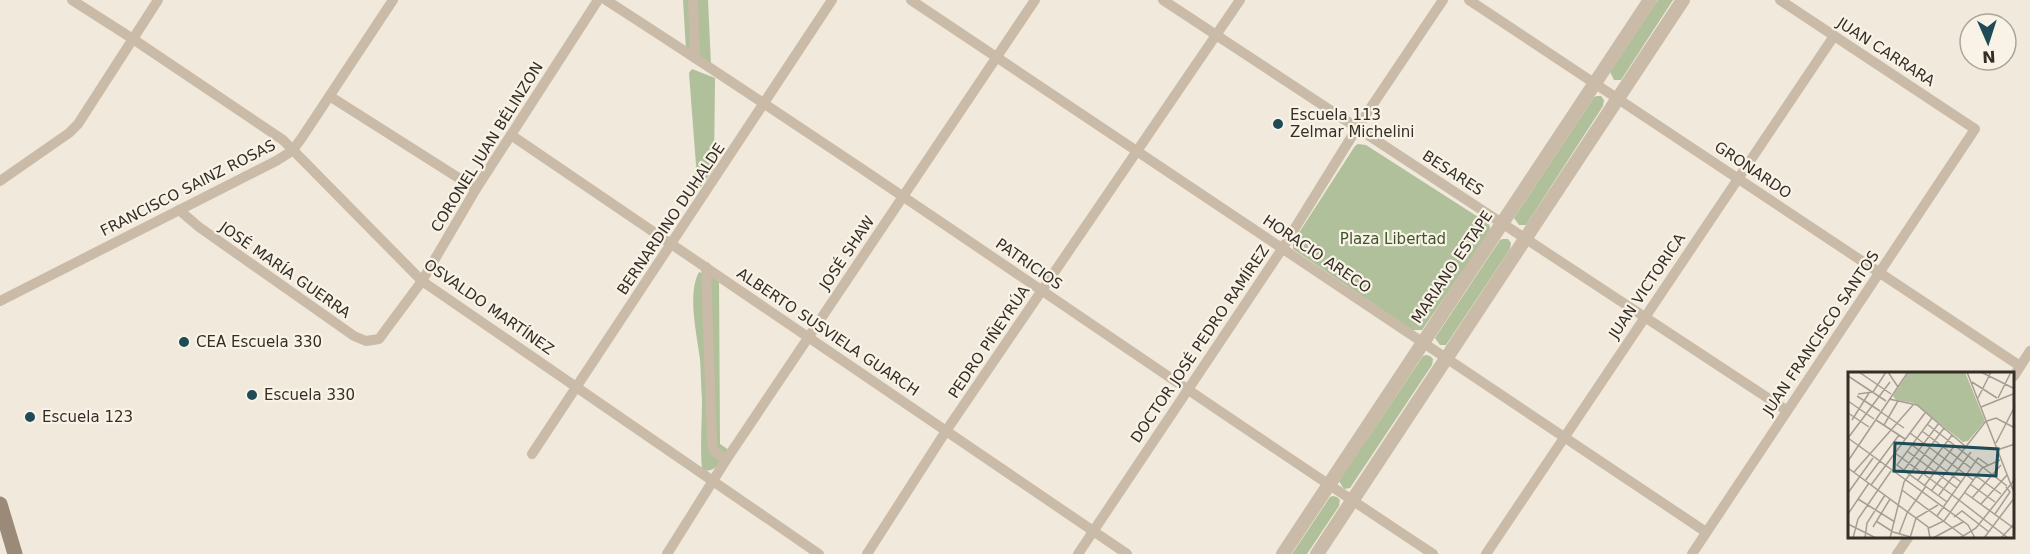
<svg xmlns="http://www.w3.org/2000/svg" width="2030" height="554" font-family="'DejaVu Sans',sans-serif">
<rect width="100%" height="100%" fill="#f1e9db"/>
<g fill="#afc09b">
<polygon points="683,0 708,0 711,65 686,49"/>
<polygon points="1658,0 1673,0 1621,80 1614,80 1610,72"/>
<polygon points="692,69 715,78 714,169 698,191 694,186 696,165 689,73"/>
<polygon points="1597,96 1601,96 1604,100 1603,106 1526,225 1519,225 1514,218 1594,97"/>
<polygon points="1358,144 1366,145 1489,224 1490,228 1489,233 1422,330 1412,330 1293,249 1293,242 1355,146"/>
<polygon points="1503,239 1508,239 1511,243 1510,249 1446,345 1440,345 1435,338 1500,240"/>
<path d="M699,272l20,8 1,164 9,6c-8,10 -13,24 -27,20 -2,-23 0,-47 0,-70 -1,-13 -1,-27 -2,-41 -3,-25 -13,-65 -1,-87z"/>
<polygon points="1426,355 1430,356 1433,359 1432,365 1350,488 1344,489 1339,481 1423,356"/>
<polygon points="1333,496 1337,497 1340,500 1339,506 1307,554 1292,554 1330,497"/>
</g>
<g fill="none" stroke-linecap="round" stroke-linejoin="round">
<g stroke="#c9bba7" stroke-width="10">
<polyline points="72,0 133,39 283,140 422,281 819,554"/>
<path d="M606,0c279,180 550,371 827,554"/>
<polyline points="693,0 695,58"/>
<polyline points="911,0 1706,532"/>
<polyline points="1163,0 1786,410"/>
<polyline points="1469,0 2020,366"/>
<polyline points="331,97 476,189"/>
<polyline points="511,135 1127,554"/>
<polyline points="0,181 69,133 78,124 158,0"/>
<polyline points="179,210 199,227 354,336 366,341 379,339 422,281 476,189 598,0"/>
<polyline points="706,267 712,444 714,451 726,460"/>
<polyline points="0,301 276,161 292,151 301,139 393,0"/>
<polyline points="2014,376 2030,351"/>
<polyline points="532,454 832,0"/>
<polyline points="667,554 726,460 1035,0"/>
<polyline points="867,554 946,431 1240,0"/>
<polyline points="1078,554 1282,249 1357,128 1443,0"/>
<polyline points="1486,554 1834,36"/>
<polyline points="1692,554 1975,129 1780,0"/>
<polyline points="1897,554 1908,538"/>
</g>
<g stroke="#c9bba7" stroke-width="14">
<polyline points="1283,554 1650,0"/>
<polyline points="1317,554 1683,0"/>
</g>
<polyline stroke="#9c8a78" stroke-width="15" points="0,504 15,554"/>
</g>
<g fill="#1e4b56" stroke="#f9f3e7" stroke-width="2">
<circle cx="1278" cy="124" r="6"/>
<circle cx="184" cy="342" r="6"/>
<circle cx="252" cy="395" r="6"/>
<circle cx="30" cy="417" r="6"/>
</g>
<g text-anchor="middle" stroke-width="4.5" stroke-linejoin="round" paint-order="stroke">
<g font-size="15" fill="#352e27" stroke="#f9f3e7">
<text transform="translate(1886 52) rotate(33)" y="5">JUAN CARRARA</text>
<text transform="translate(487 147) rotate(-58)" y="5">CORONEL JUAN BÉLINZON</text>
<text transform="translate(1753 170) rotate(34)" y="5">GRONARDO</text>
<text transform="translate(1453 173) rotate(33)" y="5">BESARES</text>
<text transform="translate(188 188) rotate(-27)" y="5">FRANCISCO SAINZ ROSAS</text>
<text transform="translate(671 219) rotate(-56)" y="5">BERNARDINO DUHALDE</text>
<text transform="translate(847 253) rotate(-56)" y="5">JOSÉ SHAW</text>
<text transform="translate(1317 254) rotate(34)" y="5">HORACIO ARECO</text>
<text transform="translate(1029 264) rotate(35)" y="5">PATRICIOS</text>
<text transform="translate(1452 267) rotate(-56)" y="5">MARIANO ESTAPE</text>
<text transform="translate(285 270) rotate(35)" y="5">JOSÉ MARÍA GUERRA</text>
<text transform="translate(1647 286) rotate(-56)" y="5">JUAN VICTORICA</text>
<text transform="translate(489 307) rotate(35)" y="5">OSVALDO MARTÍNEZ</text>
<text transform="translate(828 332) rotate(34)" y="5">ALBERTO SUSVIELA GUARCH</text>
<text transform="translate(1821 333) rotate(-56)" y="5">JUAN FRANCISCO SANTOS</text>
<text transform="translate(989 342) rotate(-56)" y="5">PEDRO PIÑEYRÚA</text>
<text transform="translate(1200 344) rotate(-56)" y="5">DOCTOR JOSÉ PEDRO RAMÍREZ</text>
</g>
<g font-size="15" fill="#352e27" stroke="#f9f3e7" text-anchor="start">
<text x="1290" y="120">Escuela 113<tspan x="1290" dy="17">Zelmar Michelini</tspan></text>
<text x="196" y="347">CEA Escuela 330</text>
<text x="264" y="400">Escuela 330</text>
<text x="42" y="422">Escuela 123</text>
</g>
<g font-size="15" fill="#3f532c" stroke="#f9f3e7">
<text x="1393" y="244">Plaza Libertad</text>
</g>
</g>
<g transform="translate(1848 372)">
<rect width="166" height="166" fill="#f1e9db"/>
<path d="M61,0h56l20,49 -17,20 -5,1 -49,-39 -18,-3 -3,-4z" fill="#afc09b"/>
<path fill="none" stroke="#a69e93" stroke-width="1.5" d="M11,0l32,22M40,0l10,15M119,0l48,123M133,0l32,16M0,4l38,25M124,10l25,16M10,22l15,-2 13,-20M9,24l23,15M130,26l13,-26M150,26l13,-26M41,27l28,6 48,41M0,29l26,18M133,35l32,-13M33,40l23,16M0,41l21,14M84,46l-35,47 50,37M4,48l17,-27M28,48l29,19M139,49l9,-3 19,10M79,52l80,62M36,53l14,-24M74,59l49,37M62,61l63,47M0,66l120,87 7,13M0,66l42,-56M148,71l19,-37M64,73l49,37M149,78l18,-6M59,79l50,37M47,81l64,47M0,89l60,-89M0,96l80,59 2,11M56,98l35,-47M6,100l59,-67M128,104l25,18M70,108l34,-45M17,109l34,-46M122,112l25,18M23,113l54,-72M77,113l30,-40M54,118l64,48M84,118l54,-69M116,120l51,37M0,121l25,-35M91,123l32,-43M124,126l29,-33M10,127l37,23M111,128l49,38M133,132l26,-29M0,142l21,-31M147,142l15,-22 -4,-5M89,144l41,-58 10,7M106,145l8,-6 27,21M28,149l17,11 21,6M0,152l28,14M25,155l17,-28M81,156l15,-7 38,-53 18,-8M51,162l8,-21 19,-27M5,166l5,-19 33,-48M17,166l2,-15 18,-28M42,166l14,-56 40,-54M62,166l6,-20 22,-13M85,166l30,-16M112,166l16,-10 39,-49M136,166l31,-41M153,166l14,-15"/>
<path fill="#1e4b56" fill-opacity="0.15" stroke="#1e4b56" stroke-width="3" d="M47,71l103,6 -2,27 -102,-5z"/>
<rect width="166" height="166" fill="none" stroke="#352e27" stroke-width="3"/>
</g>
<g transform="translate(1988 42) rotate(177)"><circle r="28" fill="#f9f3e7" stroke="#aba49a" stroke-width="1.5"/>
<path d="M0-4.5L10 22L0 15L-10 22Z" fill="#1e4b56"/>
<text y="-9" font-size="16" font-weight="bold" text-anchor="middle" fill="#352e27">N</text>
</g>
</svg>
